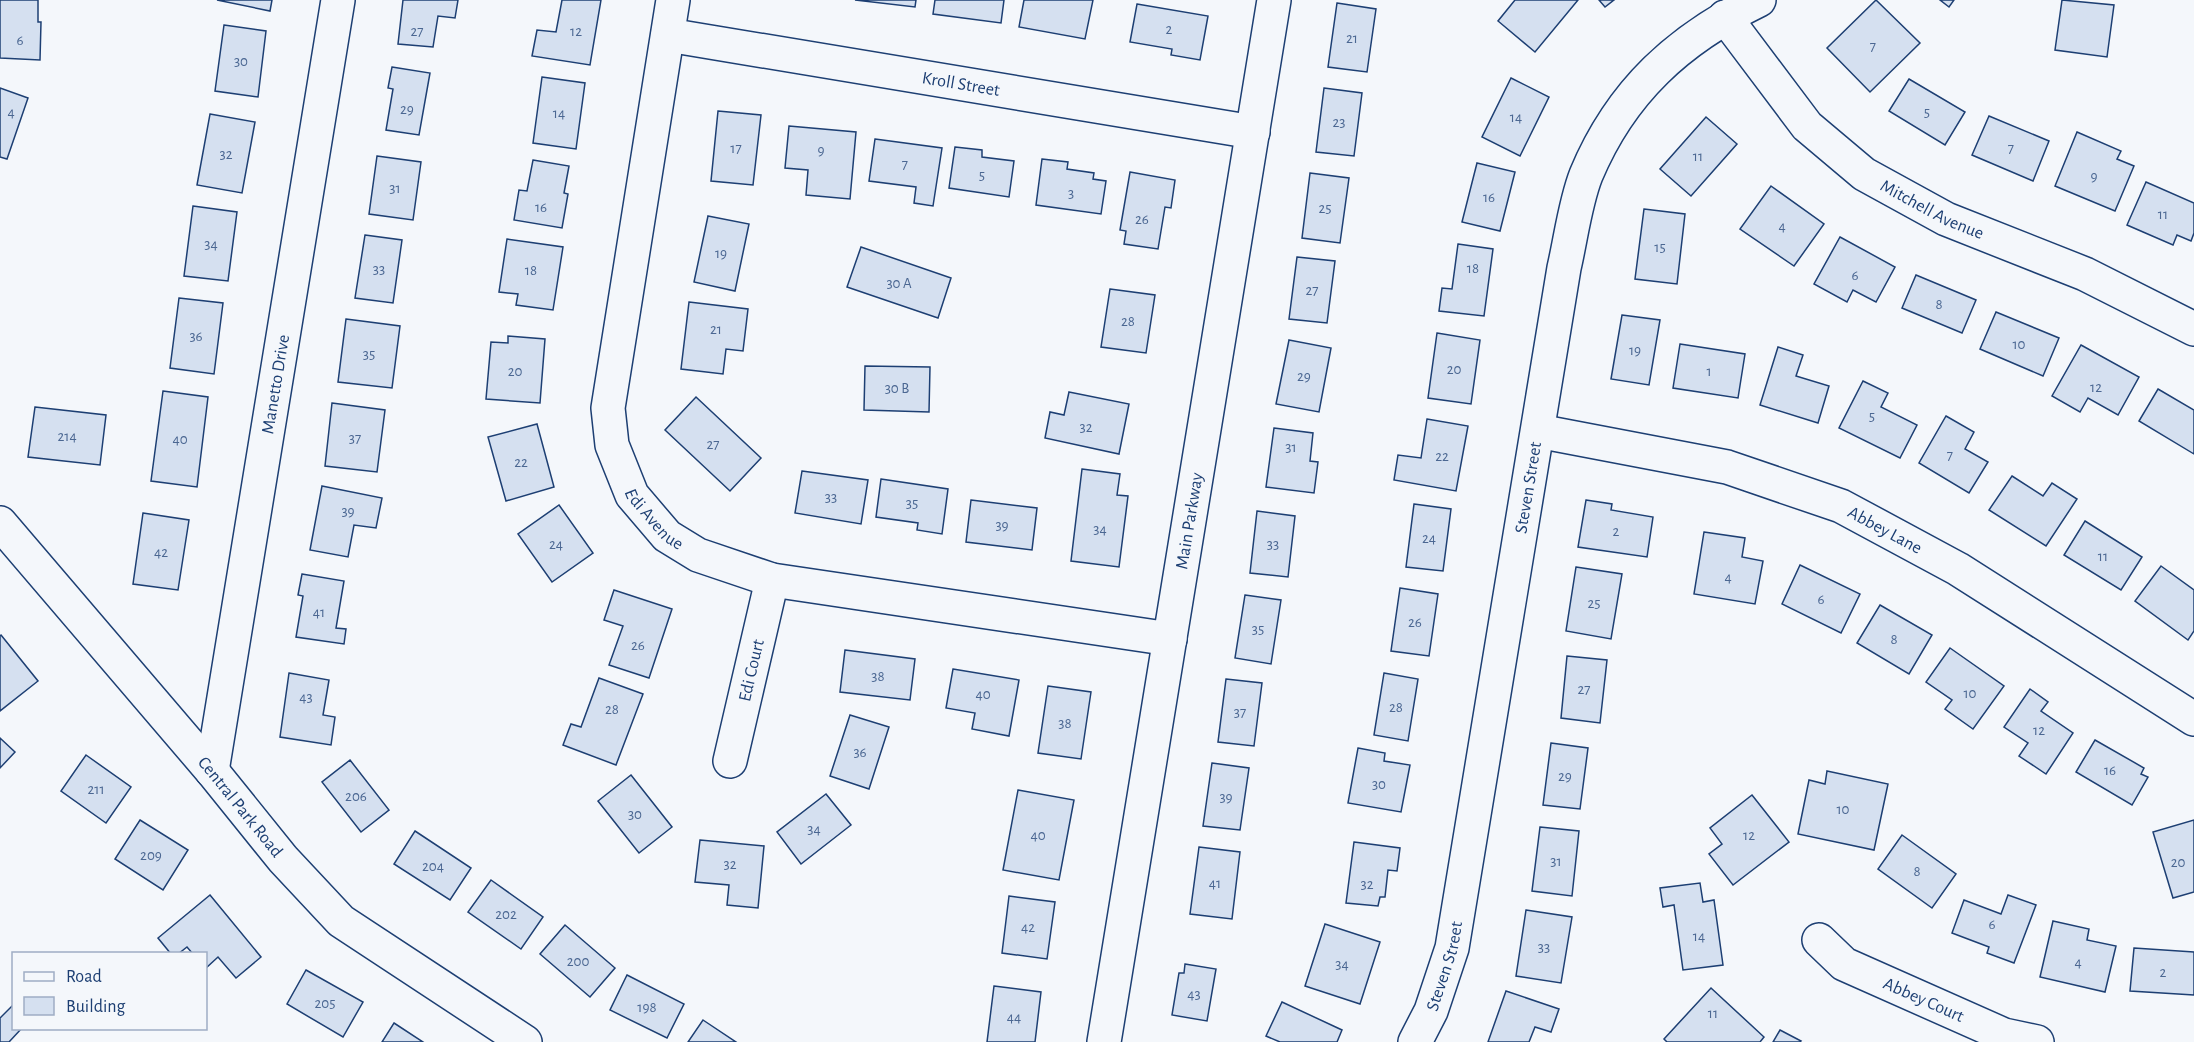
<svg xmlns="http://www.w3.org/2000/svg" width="2194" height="1042" font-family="'Alegreya Sans',sans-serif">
<rect width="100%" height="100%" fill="#f4f7fb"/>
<g fill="#d5e0f0" stroke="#1d3f73" stroke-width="1.5">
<polygon points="0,0 38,0 38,22 41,22 40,60 0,58"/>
<polygon points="217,0 272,0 270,11"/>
<polygon points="403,0 458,0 455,18 438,16 433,47 398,44"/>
<polygon points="562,0 601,0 590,65 532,56 537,30 556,32"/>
<polygon points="855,0 916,0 915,7"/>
<polygon points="935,0 1004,0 1001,23 933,14"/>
<polygon points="1024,0 1093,0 1085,39 1019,27"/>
<polygon points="1515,0 1578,0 1535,52 1498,21"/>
<polygon points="1599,0 1614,0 1605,7"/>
<polygon points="1876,0 1920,43 1870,92 1827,48"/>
<polygon points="1940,0 1954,0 1949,7"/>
<polygon points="2062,0 2114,5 2107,57 2055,50"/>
<polygon points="1337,3 1376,9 1367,72 1328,67"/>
<polygon points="1137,4 1208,16 1200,60 1171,55 1172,49 1130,42"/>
<polygon points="224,25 266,31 258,97 215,91"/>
<polygon points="392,67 430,73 419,135 386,130 393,89 388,88"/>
<polygon points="542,77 585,83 576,149 533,143"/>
<polygon points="1511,78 1549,97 1520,156 1482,137"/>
<polygon points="1909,79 1965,112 1945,145 1889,111"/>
<polygon points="0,88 28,98 7,159 0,157"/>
<polygon points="1324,88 1362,93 1354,156 1316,152"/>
<polygon points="718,111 761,115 753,185 711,181"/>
<polygon points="210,114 255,122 242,193 197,185"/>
<polygon points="1989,116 2049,141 2033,181 1972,155"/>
<polygon points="1706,117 1737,144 1691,196 1660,169"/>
<polygon points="789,126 856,132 850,199 806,195 808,170 785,168"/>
<polygon points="2077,132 2121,151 2117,159 2134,166 2115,211 2055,186"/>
<polygon points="875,139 942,148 933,206 914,203 916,187 869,181"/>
<polygon points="955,147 982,150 982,157 1014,161 1009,197 949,188"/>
<polygon points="377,156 421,162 413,220 369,214"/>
<polygon points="1042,159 1068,162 1067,169 1094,173 1093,179 1106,181 1101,214 1036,205"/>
<polygon points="533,160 569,166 564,193 568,194 562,228 514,220 519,190 527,191"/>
<polygon points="1477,163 1515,172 1500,231 1462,222"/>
<polygon points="1130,172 1175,180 1171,208 1165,207 1158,249 1124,244 1126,231 1120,230"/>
<polygon points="1310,173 1349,178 1340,243 1302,238"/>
<polygon points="2146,182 2194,203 2194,233 2191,241 2177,235 2173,245 2127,225"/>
<polygon points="1771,186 1824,224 1794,266 1740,229"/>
<polygon points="193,206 237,212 228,281 184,276"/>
<polygon points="1644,209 1685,214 1677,284 1635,279"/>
<polygon points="708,216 749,224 735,291 694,282"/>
<polygon points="365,235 402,240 393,303 355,298"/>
<polygon points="1840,237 1895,267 1876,302 1853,290 1847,302 1814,284"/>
<polygon points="507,239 563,247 553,310 516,305 518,294 499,292"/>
<polygon points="1458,244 1493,249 1484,316 1439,311 1442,288 1452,289"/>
<polygon points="861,247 951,278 938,318 847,287"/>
<polygon points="1297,257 1335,261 1327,323 1289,319"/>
<polygon points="1916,275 1976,300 1962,333 1902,308"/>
<polygon points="1110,289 1155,295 1146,353 1101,347"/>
<polygon points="179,298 223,303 214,374 170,368"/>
<polygon points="689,302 748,309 743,351 726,349 723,374 681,369"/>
<polygon points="1996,312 2059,338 2043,376 1980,349"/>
<polygon points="1622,315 1660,320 1649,385 1611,379"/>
<polygon points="346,319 400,326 392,388 338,382"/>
<polygon points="1437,333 1480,340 1471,404 1428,398"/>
<polygon points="508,336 545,339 540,403 486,399 491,342 508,343"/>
<polygon points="1289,340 1331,348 1319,412 1276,404"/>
<polygon points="1680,344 1745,354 1738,398 1673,388"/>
<polygon points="2081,345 2139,377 2118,415 2088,398 2080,412 2052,396"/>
<polygon points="1778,347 1803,355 1796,376 1829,386 1818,423 1760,405"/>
<polygon points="865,366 930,367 929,412 864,410"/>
<polygon points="1863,381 1888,393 1881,407 1917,425 1900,458 1839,428"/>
<polygon points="2158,389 2194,410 2194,454 2139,421"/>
<polygon points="163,391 208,397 197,487 151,481"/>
<polygon points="1069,392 1129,404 1119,454 1045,438 1050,412 1064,415"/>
<polygon points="696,397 761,458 730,491 665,430"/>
<polygon points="332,403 385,410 377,472 325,466"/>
<polygon points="35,407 106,415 100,465 28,457"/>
<polygon points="1946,416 1974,432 1965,449 1988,462 1969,493 1919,463"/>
<polygon points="1427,419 1468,426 1456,491 1394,480 1398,455 1421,458"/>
<polygon points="537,424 554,487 506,501 488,437"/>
<polygon points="1274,428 1313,433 1310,461 1318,462 1314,493 1266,487"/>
<polygon points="1082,469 1120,474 1117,495 1128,496 1119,567 1071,561"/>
<polygon points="802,471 868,480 861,524 795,513"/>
<polygon points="2012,476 2043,496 2052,483 2077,499 2046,546 1989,510"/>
<polygon points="881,479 948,489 942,534 917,530 918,523 876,517"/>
<polygon points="322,486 382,498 376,528 354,525 348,557 310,550"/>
<polygon points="971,500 1037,508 1032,550 966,542"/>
<polygon points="1586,500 1612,504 1611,510 1653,517 1647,557 1578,547"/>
<polygon points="1414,504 1451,509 1443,571 1406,567"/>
<polygon points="559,505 593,553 552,582 518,534"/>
<polygon points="1257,511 1295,516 1288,577 1250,573"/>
<polygon points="143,513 189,520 178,590 133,584"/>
<polygon points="2085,521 2142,557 2121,590 2064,555"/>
<polygon points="1704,532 1745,538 1742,557 1763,561 1755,604 1694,594"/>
<polygon points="1800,565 1860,594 1841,633 1782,604"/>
<polygon points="2161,566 2194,590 2194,631 2188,640 2135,601"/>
<polygon points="1576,567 1622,574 1611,639 1566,631"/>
<polygon points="302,574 344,581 336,628 346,629 344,644 296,637 303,596 298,595"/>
<polygon points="1400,588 1438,594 1429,656 1391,651"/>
<polygon points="614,590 672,609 649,678 609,665 623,626 604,620"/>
<polygon points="1245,595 1281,600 1271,664 1235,658"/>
<polygon points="1880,605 1932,635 1909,674 1857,643"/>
<polygon points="1,635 38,681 0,711 0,636"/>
<polygon points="1950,648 2004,686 1973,729 1945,709 1952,700 1926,682"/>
<polygon points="845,650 915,659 910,700 840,692"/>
<polygon points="1567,656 1607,660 1600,723 1561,718"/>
<polygon points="953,669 1019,680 1009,736 972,729 975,713 946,708"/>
<polygon points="289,673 329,680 323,715 335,717 331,745 280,737"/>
<polygon points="1384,673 1418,679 1408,741 1374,735"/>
<polygon points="599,678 643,694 616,765 563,745 571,724 581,727"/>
<polygon points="1226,679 1262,683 1254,746 1218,742"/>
<polygon points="1048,686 1091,692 1081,759 1038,753"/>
<polygon points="2030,689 2048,702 2041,711 2073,733 2046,774 2019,756 2028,743 2004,727"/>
<polygon points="850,715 889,727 869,789 830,776"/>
<polygon points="0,738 15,752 0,768"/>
<polygon points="2095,740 2144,768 2141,774 2148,777 2132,805 2076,772"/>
<polygon points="1551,743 1588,748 1580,809 1543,805"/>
<polygon points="1358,748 1385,753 1384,761 1410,765 1401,812 1348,803"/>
<polygon points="86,755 131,787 106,823 61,791"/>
<polygon points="350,760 389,810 361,832 322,782"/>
<polygon points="1212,763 1249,768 1240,830 1203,826"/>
<polygon points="1827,771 1888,784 1874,850 1798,834 1809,780 1825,784"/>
<polygon points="631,775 672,827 639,853 598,801"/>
<polygon points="1018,790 1074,800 1059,880 1003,870"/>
<polygon points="826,794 851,825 801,864 777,832"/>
<polygon points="1752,795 1789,842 1733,885 1709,854 1722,844 1710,828"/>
<polygon points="140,820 188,850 163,890 115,859"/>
<polygon points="2194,820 2194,892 2173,898 2153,832"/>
<polygon points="1540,827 1579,831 1572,896 1532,891"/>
<polygon points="415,831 471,868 450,900 394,864"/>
<polygon points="1902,835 1956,874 1932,908 1878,869"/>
<polygon points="700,840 764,846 758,908 727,905 729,885 695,882"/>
<polygon points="1354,842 1400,848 1397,871 1388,870 1385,897 1380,897 1378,906 1346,903"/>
<polygon points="1199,847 1240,852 1232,919 1190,914"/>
<polygon points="491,880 543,917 521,949 468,912"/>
<polygon points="1700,883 1703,902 1714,900 1723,965 1683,970 1674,905 1663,907 1660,888"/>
<polygon points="210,895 261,957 236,978 218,957 206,968 206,954 193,954 187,947 178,954 171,954 158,938"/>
<polygon points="2008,895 2036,905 2014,963 1987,953 1989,947 1952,933 1964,900 2001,914"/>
<polygon points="1009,896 1055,902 1047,959 1002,953"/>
<polygon points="1526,910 1572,917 1561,983 1516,976"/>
<polygon points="2053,921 2089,929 2087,940 2116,946 2105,992 2040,977"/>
<polygon points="1325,924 1380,942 1360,1004 1305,986"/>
<polygon points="565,925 615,968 590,997 540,954"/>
<polygon points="2134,948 2194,952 2194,995 2130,991"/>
<polygon points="1185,964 1216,969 1207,1021 1172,1015 1179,973 1184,973"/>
<polygon points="306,970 363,1002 343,1037 287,1004"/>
<polygon points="627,975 684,1004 667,1038 610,1010"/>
<polygon points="994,986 1041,992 1035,1042 987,1042"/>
<polygon points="1711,988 1764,1037 1760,1042 1667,1042 1664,1039"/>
<polygon points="1506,991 1559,1009 1551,1032 1535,1027 1529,1042 1488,1042"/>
<polygon points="1282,1002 1342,1030 1337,1042 1280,1042 1266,1036"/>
<polygon points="14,1004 14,1028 22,1028 9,1042 0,1042 0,1018"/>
<polygon points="703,1020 736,1042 688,1042"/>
<polygon points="394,1023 423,1042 382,1042"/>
<polygon points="1780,1030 1801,1041 1800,1042 1773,1042"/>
</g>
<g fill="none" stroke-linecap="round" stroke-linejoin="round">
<defs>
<g id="minor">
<path id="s1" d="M673,0l-65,408 4,37 20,50 35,41 31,19 74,25 398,59"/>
<path id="s2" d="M1725,17l82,109 57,48 82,45 139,55 109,55"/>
<path id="s3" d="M668,35l585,97"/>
<path id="s4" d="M1538,431l189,36 114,39 117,63 236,150"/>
<path id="s5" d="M0,523l212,248 71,88 58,62 184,121"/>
<path id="s6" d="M730,761l42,-181"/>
<path id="s7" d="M212,771l126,-771"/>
<path id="s8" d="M1819,940l25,24 160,71 33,7"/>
<path id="s9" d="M1104,1042l170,-1042"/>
<path id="s10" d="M1415,1042l16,-31 21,-63 112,-680c7,-30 11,-65 22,-93 35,-84 93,-136 173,-175"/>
</g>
</defs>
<use href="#minor" stroke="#1d3f73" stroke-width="36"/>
<use href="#minor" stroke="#f4f7fb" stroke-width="33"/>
</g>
<g text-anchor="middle" stroke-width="4.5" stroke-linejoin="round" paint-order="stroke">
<g font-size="15" fill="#4b6792">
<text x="1169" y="34">2</text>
<text x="417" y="36">27</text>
<text x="576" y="36">12</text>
<text x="1352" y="43">21</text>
<text x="20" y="45">6</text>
<text x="1873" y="51">7</text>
<text x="241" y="66">30</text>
<text x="407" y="114">29</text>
<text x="11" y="117">4</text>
<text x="1927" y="117">5</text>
<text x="559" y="118">14</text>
<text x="1516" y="122">14</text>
<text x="1339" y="127">23</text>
<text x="736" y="153">17</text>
<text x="2011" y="153">7</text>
<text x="821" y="155">9</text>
<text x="226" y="159">32</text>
<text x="1698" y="161">11</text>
<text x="905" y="169">7</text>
<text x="982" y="180">5</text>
<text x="2094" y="181">9</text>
<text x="395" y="193">31</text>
<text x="1071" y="198">3</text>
<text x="1489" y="202">16</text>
<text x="541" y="212">16</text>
<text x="1325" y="213">25</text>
<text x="2163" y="219">11</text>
<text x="1142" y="224">26</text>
<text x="1782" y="231">4</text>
<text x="211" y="249">34</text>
<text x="1660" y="252">15</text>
<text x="721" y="258">19</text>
<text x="1473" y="273">18</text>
<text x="379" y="274">33</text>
<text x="531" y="275">18</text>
<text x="1855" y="280">6</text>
<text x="899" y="288">30 A</text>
<text x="1312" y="295">27</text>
<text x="1939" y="309">8</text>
<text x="1128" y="326">28</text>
<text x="716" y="334">21</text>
<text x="196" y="341">36</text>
<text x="2019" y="349">10</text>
<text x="1635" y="355">19</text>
<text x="369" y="359">35</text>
<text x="1454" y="374">20</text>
<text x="515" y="376">20</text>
<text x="1709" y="376">1</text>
<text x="1304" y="381">29</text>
<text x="2096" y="392">12</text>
<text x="897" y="393">30 B</text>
<text x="1872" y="421">5</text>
<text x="1086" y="432">32</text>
<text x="67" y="441">214</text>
<text x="355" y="443">37</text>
<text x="180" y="444">40</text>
<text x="713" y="449">27</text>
<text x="1291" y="452">31</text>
<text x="1950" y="460">7</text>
<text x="1442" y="461">22</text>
<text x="521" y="467">22</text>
<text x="831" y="502">33</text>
<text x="912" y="508">35</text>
<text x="348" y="516">39</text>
<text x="1002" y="530">39</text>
<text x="1100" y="534">34</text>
<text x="1616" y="536">2</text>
<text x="1429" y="543">24</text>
<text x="556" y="549">24</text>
<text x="1273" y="549">33</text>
<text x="161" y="557">42</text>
<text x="2103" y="561">11</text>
<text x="1728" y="582">4</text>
<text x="1821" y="604">6</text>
<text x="1594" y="608">25</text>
<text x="319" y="617">41</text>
<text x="1415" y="627">26</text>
<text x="1258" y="634">35</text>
<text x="1894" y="644">8</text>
<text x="638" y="650">26</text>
<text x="878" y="681">38</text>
<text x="1584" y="694">27</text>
<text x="1970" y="698">10</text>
<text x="983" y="699">40</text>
<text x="306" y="702">43</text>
<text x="1396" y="712">28</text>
<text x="612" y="714">28</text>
<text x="1240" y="717">37</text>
<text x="1065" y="728">38</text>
<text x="2039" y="735">12</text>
<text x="860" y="757">36</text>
<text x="2110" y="775">16</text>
<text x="1565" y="781">29</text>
<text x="1379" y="789">30</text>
<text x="96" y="794">211</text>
<text x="356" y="801">206</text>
<text x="1226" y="802">39</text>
<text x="1843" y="814">10</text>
<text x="635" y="819">30</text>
<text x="814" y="834">34</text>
<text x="1038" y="840">40</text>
<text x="1749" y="840">12</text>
<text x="151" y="860">209</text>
<text x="1556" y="866">31</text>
<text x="2178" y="867">20</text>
<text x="730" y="869">32</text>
<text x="433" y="871">204</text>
<text x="1917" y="876">8</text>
<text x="1215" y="888">41</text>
<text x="1367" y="889">32</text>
<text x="506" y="919">202</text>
<text x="1992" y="929">6</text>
<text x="1028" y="932">42</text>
<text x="1699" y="941">14</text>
<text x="1544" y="952">33</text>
<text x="578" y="966">200</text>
<text x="2078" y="967">4</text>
<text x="1342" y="969">34</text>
<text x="2163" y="977">2</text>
<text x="1194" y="999">43</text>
<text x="325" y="1008">205</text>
<text x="647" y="1012">198</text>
<text x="1713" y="1018">11</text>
<text x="1014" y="1022">44</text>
</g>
<g font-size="18" fill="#1d3f73" stroke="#f4f7fb">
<text dy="6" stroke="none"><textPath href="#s3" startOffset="297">Kroll Street</textPath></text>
<text dy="6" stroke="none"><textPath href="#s2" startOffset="288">Mitchell Avenue</textPath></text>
<text dy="6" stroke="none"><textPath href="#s7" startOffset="392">Manetto Drive</textPath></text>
<text dy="6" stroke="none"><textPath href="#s10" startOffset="568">Steven Street</textPath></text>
<text dy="6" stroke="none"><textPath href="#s1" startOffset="537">Edi Avenue</textPath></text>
<text dy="6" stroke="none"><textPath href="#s9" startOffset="528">Main Parkway</textPath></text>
<text dy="6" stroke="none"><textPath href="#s4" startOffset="363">Abbey Lane</textPath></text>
<text dy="6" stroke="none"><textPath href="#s6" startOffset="93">Edi Court</textPath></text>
<text dy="6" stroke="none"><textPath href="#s5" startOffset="372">Central Park Road</textPath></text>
<text dy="6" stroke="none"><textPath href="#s10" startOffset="82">Steven Street</textPath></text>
<text dy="6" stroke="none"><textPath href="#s8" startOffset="122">Abbey Court</textPath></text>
</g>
</g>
<rect x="12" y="952" width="195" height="78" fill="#f4f7fb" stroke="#9eadc5" stroke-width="1.5"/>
<rect x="24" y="972" width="30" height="9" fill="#f4f7fb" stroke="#9eadc5" stroke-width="1.5"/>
<text x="66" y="982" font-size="18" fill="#1d3f73">Road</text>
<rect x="24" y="997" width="30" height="18" fill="#d5e0f0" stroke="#9eadc5" stroke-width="1.5"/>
<text x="66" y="1012" font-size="18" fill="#1d3f73">Building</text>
</svg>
